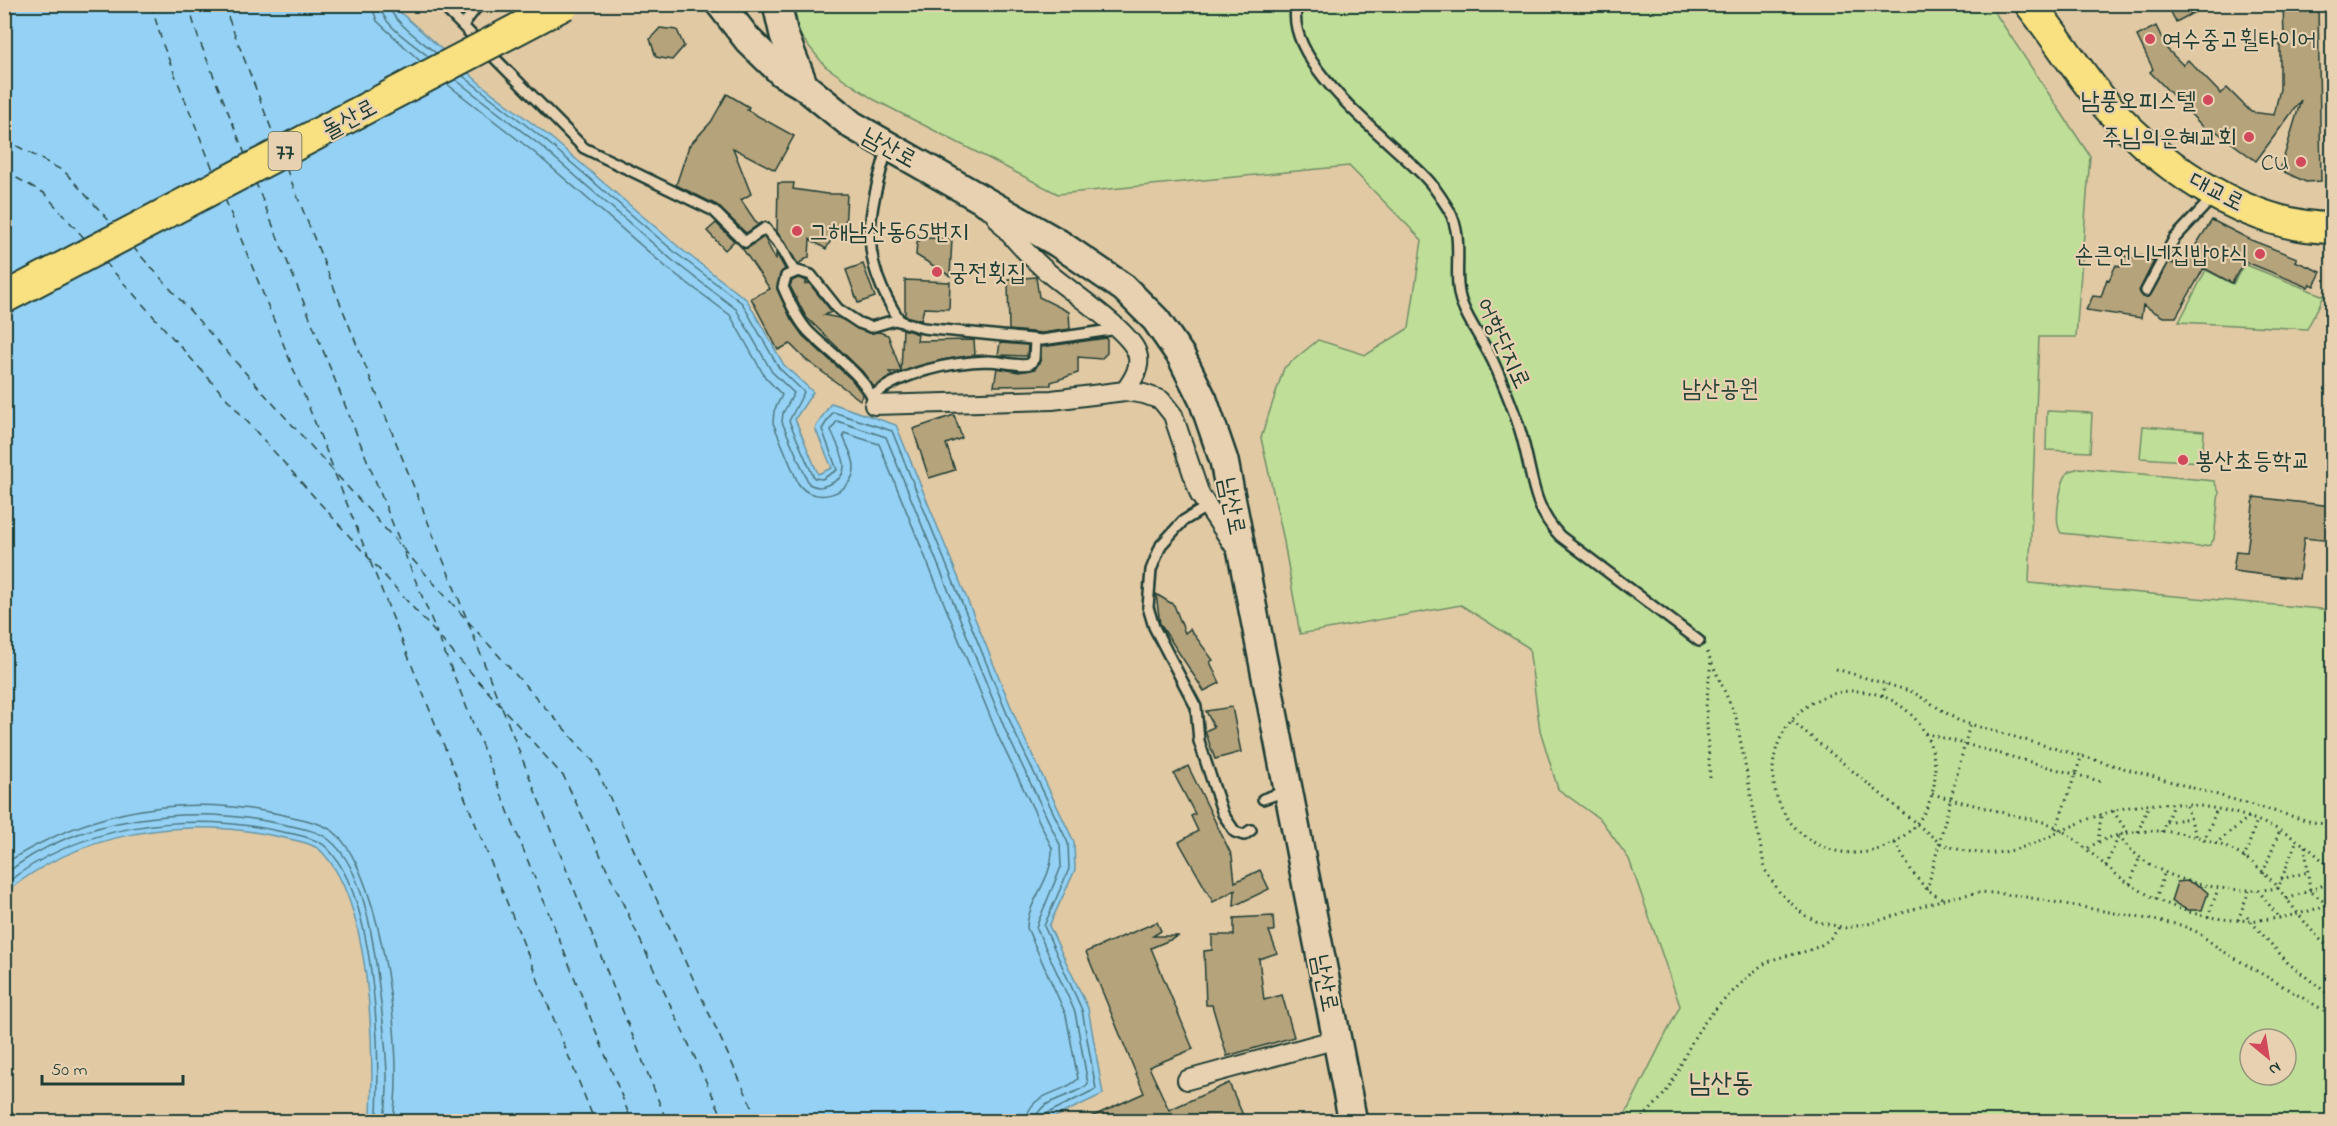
<svg xmlns="http://www.w3.org/2000/svg" width="2337" height="1126" font-family="'Indie Flower','Poor Story',sans-serif">
<rect width="100%" height="100%" fill="#e1c9a4"/>
<filter id="ink" filterUnits="userSpaceOnUse"><feTurbulence type="fractalNoise" baseFrequency=".0167" numOctaves="2"/><feDisplacementMap in="SourceGraphic" scale="12" xChannelSelector="R" yChannelSelector="G"/><feConvolveMatrix kernelMatrix="1 2 1 2 8 2 1 2 1" color-interpolation-filters="sRGB"/></filter>
<g filter="url(#ink)">
<g fill="#bfde97" stroke="#6f8e66" stroke-width="1.5" fill-rule="evenodd">
<path d="M794,5h1196l100,151 -14,181h-37l-10,246 303,27v511h-710l58,-115 -51,-147 -28,-39 -43,-31 -18,-59 -11,-82 -68,-43 -161,29 -17,-98 -22,-98 23,-70 34,-28 48,15 43,-27 13,-88 -73,-74 -291,28 -185,-95 -48,-33 -26,-32zM2250,1039h36v36h-36z"/>
<polygon points="2244,264 2324,296 2307,329 2179,322 2206,270 2233,284"/>
<polygon points="2047,411 2092,413 2090,452 2046,450"/>
<polygon points="2143,426 2204,431 2202,462 2140,458"/>
<path d="M2080,468l134,13 5,11 -5,47 -4,6 -10,2 -139,-14c-8,-11 -1,-52 8,-62z"/>
</g>
<path fill="#94d1f4" stroke="#6596a7" stroke-width="1.5" d="M5,5h387l91,81 66,50 132,113 66,51 37,65 29,27 -18,27 23,55 14,-6 -17,-40 16,-25 65,22 124,304 54,113 1,28 -26,56 39,82 15,86 -59,28 -677,-1 4,-7c3,-68 0,-211 -49,-262 -9,-10 -34,-13 -47,-16 -92,-20 -197,-4 -270,57z"/>
<g fill="none" stroke-linecap="round" stroke-linejoin="round">
<g stroke="#4e7881" stroke-width="1.5">
<polyline points="371,4 377,21 420,61"/>
<path d="M380,4c1,21 34,40 49,53"/>
<path d="M388,4c2,15 36,39 48,49"/>
<polyline points="463,76 545,140 677,254 742,303 779,368 804,392 789,421 814,478 822,479 837,470 822,429 833,412 892,431 1014,731 1068,843 1069,869 1044,926 1082,1010 1096,1089 1046,1114 1043,1122"/>
<path d="M456,80l85,66 131,114 64,49 36,63 22,21 -11,20 -1,9 27,62c9,5 14,3 23,-1 24,-11 6,-35 -1,-53l6,-9 49,16 121,297 53,111 1,22 -25,60 39,85 13,72c-14,14 -51,14 -53,38"/>
<path d="M447,84l88,69 131,114 64,48 35,62 17,18 -8,16 -1,12 25,60c14,23 56,12 56,-16 0,-10 -7,-21 -11,-31l1,-3 35,11 120,294 53,110c1,33 -25,53 -25,80l39,87 12,64c-16,16 -50,13 -52,43"/>
<path d="M4,864c86,-55 181,-71 280,-49 15,4 39,7 51,18 48,43 71,228 57,289"/>
<path d="M4,875c73,-60 188,-71 277,-51 14,3 36,6 47,15 38,28 47,113 52,156 3,30 13,99 2,127"/>
<path d="M4,885c74,-61 183,-74 274,-54 13,3 37,6 47,15 51,48 55,202 52,268l-3,8"/>
</g>
<g stroke="#25443e" stroke-width="1.5" stroke-dasharray="8 6" stroke-linecap="butt">
<polyline points="151,4 163,45 214,172"/>
<polyline points="188,4 198,37 245,154"/>
<polyline points="223,4 276,141"/>
<polyline points="4,139 65,172 113,225"/>
<polyline points="286,168 466,617"/>
<polyline points="4,171 44,193 84,238"/>
<polyline points="255,181 402,547"/>
<polyline points="225,199 334,470"/>
<polyline points="132,246 593,761 759,1122"/>
<polyline points="105,262 564,777 725,1122"/>
<polyline points="335,474 368,556"/>
<polyline points="404,552 437,633"/>
<polyline points="370,561 595,1122"/>
<polyline points="468,622 500,704"/>
<polyline points="439,638 632,1122"/>
<polyline points="502,708 667,1122"/>
</g>
</g>
<g fill="#b5a37b" stroke="#1f3d34" stroke-width="1.5">
<polygon points="2167,4 2210,4 2176,22"/>
<polygon points="2283,4 2318,4 2321,181 2306,182 2280,170 2301,100 2256,161 2213,129 2209,133 2150,72 2153,69 2137,36 2156,26 2167,49 2183,65 2188,60 2221,94 2227,88 2251,112 2274,115 2280,89 2280,37 2284,37"/>
<polygon points="660,28 677,30 684,46 672,60 656,57 650,39"/>
<polygon points="727,94 749,107 747,110 794,136 775,170 733,148 751,194 741,200 758,225 746,233 717,205 676,185 689,146 711,122"/>
<polygon points="778,183 794,183 793,189 827,194 847,194 845,229 838,228 826,249 810,239 809,257 798,264 777,232"/>
<polygon points="2212,220 2251,240 2297,258 2295,261 2321,272 2314,286 2310,284 2308,287 2244,261 2232,283 2204,268 2176,317 2163,317 2143,305 2141,318 2086,310 2093,296 2101,297 2107,279 2109,280 2116,265 2120,267 2125,256 2133,259 2134,256 2139,258 2140,255 2154,261 2139,291 2143,297 2150,296 2169,262 2173,264 2178,254 2183,257 2186,251 2190,254"/>
<polygon points="716,223 734,241 725,250 707,231"/>
<polygon points="764,237 776,260 776,253 785,269 780,274 777,289 791,319 803,336 852,380 863,395 860,400 805,359 790,344 778,350 751,298 770,289 742,248 748,248"/>
<polygon points="924,238 952,239 950,276 916,255 917,242"/>
<polygon points="863,264 875,297 858,303 846,270"/>
<polygon points="1036,277 1039,297 1069,312 1070,329 1042,333 1009,330 1008,279"/>
<polygon points="798,278 807,281 805,284 809,283 832,312 824,315 839,318 869,333 879,332 888,335 901,371 903,329 918,334 917,341 974,340 975,355 942,360 901,372 889,372 892,376 874,387 862,371 806,317 790,286 792,281"/>
<polygon points="905,280 950,282 949,309 924,308 921,320 905,316"/>
<polygon points="1107,338 1107,353 1101,359 1078,357 1078,373 1051,382 1051,385 994,386 997,368 1019,372 1035,369 1041,360 1041,347"/>
<polygon points="1000,343 1028,345 1027,356 998,355"/>
<polygon points="954,415 962,438 946,444 955,470 929,478 913,429"/>
<polygon points="2254,497 2332,506 2332,541 2304,538 2299,579 2233,571 2236,551 2247,552"/>
<polygon points="1156,594 1174,605 1185,633 1190,629 1213,660 1210,662 1220,683 1204,691 1160,624"/>
<polygon points="1232,707 1241,752 1215,759 1205,731 1214,727 1206,711"/>
<polygon points="1188,766 1232,856 1235,882 1260,870 1269,889 1234,906 1235,890 1213,902 1179,842 1198,831 1191,816 1195,814 1174,774"/>
<polygon points="2187,881 2201,887 2208,893 2202,910 2187,910 2171,901 2177,882"/>
<polygon points="1273,916 1274,931 1269,931 1277,953 1259,959 1264,1000 1282,995 1294,1037 1227,1056 1212,1005 1206,1005 1204,951 1212,950 1212,935 1234,935 1234,918"/>
<polygon points="1157,922 1161,931 1153,936 1179,936 1151,948 1193,1049 1149,1067 1169,1110 1229,1083 1246,1122 1080,1122 1144,1093 1086,952"/>
</g>
<g fill="none" stroke-linecap="round" stroke-linejoin="round">
<defs>
<g id="lane">
<polyline points="441,4 584,148 714,211 745,242 765,228 781,247 794,271"/>
<path d="M1297,4c-16,58 93,136 128,173 10,10 17,22 24,33 17,31 2,65 13,94 9,23 25,42 34,64 11,25 22,51 28,77 9,35 10,64 36,91l139,105"/>
<polyline points="463,25 479,4"/>
<path d="M887,150c-21,70 -28,107 13,171"/>
<polyline points="2146,291 2174,239 2214,196"/>
<path d="M873,396c28,-24 79,-34 115,-35 14,0 28,6 42,3l4,-5 1,-19"/>
<path d="M874,405c-3,-26 -47,-54 -66,-74 -11,-12 -19,-30 -25,-44l3,-11 12,-5 13,4 27,34 21,14 12,4 24,-7 28,8 119,12 76,-11"/>
<polyline points="1208,506 1183,521 1161,545 1151,570 1148,607 1154,627 1196,707 1199,741 1223,814 1235,832 1244,835 1251,830"/>
<polyline points="1263,799 1286,791"/>
</g>
<g id="street">
<path d="M990,208c16,23 34,43 55,62 21,19 85,60 92,83 5,14 -5,28 -12,38"/>
<polyline points="874,405 1052,400 1125,391 1144,394 1161,400 1173,415 1200,495 1237,550"/>
<polyline points="1187,1080 1337,1039"/>
</g>
<g id="secondary">
<polyline points="720,4 748,40 782,73 804,86 852,125 1058,243 1124,288 1156,320 1181,356 1203,400 1224,461 1353,1122"/>
<polyline points="777,4 784,35 804,86"/>
</g>
<path id="primary" d="M2030,4c23,29 43,60 66,89 54,67 147,134 236,135"/>
</defs>
<use href="#lane" stroke="#1f3d34" stroke-width="14"/>
<use href="#street" stroke="#1f3d34" stroke-width="22"/>
<use href="#secondary" stroke="#1f3d34" stroke-width="32"/>
<use href="#primary" stroke="#1f3d34" stroke-width="34"/>
<g stroke="#1f3d34" stroke-width="3" stroke-dasharray="1.5 4.5" stroke-linecap="butt">
<polyline points="1707,652 1736,717 1765,870 1780,893 1804,915 1818,922 1846,928 1872,923 1944,899 1980,892 2015,895 2181,925 2197,932 2221,950 2332,1015"/>
<polyline points="1836,669 1913,692 1959,721 2312,822 2332,825"/>
<circle cx="1854" cy="772" r="81"/>
<polyline points="1882,696 1886,684"/>
<path d="M1792,721l148,122c72,29 103,-11 169,-31 69,-22 176,1 223,59"/>
<polyline points="1925,733 2103,782"/>
<polyline points="1710,778 1706,707 1711,660"/>
<path d="M1932,794c27,7 53,14 80,21 13,3 28,5 40,10 28,14 47,38 72,55 66,45 134,52 208,23"/>
<polyline points="2186,806 2197,838"/>
<polyline points="2113,811 2128,833"/>
<polyline points="2166,822 2190,818"/>
<polyline points="2056,829 2082,755"/>
<polyline points="2138,832 2149,804"/>
<polyline points="2162,832 2173,805"/>
<path d="M2119,835c29,46 109,61 159,53l19,-48"/>
<polyline points="2204,841 2217,809"/>
<polyline points="2098,842 2101,815"/>
<path d="M1895,843c13,21 23,45 47,55"/>
<polyline points="2215,844 2249,817"/>
<polyline points="2305,846 2310,891 2327,904"/>
<path d="M2088,848c50,-32 132,-16 174,23 26,24 42,57 70,79"/>
<polyline points="2244,859 2257,820"/>
<polyline points="2106,866 2119,835"/>
<polyline points="2263,873 2280,830"/>
<polyline points="2281,879 2308,872"/>
<polyline points="2130,884 2140,856"/>
<polyline points="1927,890 1970,724"/>
<polyline points="2258,890 2280,919"/>
<polyline points="2156,899 2165,871"/>
<polyline points="2287,899 2332,882"/>
<polyline points="2208,917 2218,889"/>
<polyline points="2247,917 2288,963 2332,997"/>
<polyline points="2238,920 2249,891"/>
<path d="M1638,1122c11,-11 23,-22 31,-35 11,-18 18,-39 30,-57 15,-22 37,-42 57,-60 25,-23 62,-8 83,-43"/>
</g>
<use href="#lane" stroke="#e7d1b0" stroke-width="9"/>
<use href="#street" stroke="#e7d1b0" stroke-width="18"/>
<use href="#secondary" stroke="#e7d1b0" stroke-width="27"/>
<use href="#primary" stroke="#f9e181" stroke-width="30"/>
<defs>
<polyline id="primary-bridge" points="4,298 565,4"/>
</defs>
<use href="#primary-bridge" stroke="#1f3d34" stroke-width="34" stroke-linecap="butt"/>
<use href="#primary-bridge" stroke="#f9e181" stroke-width="30"/>
</g>
</g>
<g fill="#d1495b" stroke="#e7d1b0" stroke-width="2">
<circle cx="2150" cy="39" r="6"/>
<circle cx="2208" cy="100" r="6"/>
<circle cx="2249" cy="137" r="6"/>
<circle cx="2301" cy="162" r="6"/>
<circle cx="797" cy="231" r="6"/>
<circle cx="2260" cy="254" r="6"/>
<circle cx="937" cy="272" r="6"/>
<circle cx="2183" cy="460" r="6"/>
</g>
<g text-anchor="middle" stroke-width="4.5" stroke-linejoin="round" paint-order="stroke">
<rect fill="#e7d1b0" stroke="#5b6959" stroke-width="1.5" x="268.5" y="132" width="33" height="38" rx="4.5"/>
<g font-size="22" font-weight="bold" fill="#1f3d34">
<text x="285" y="159">77</text>
</g>
<g font-size="24" fill="#1f3d34" stroke="#e7d1b0" text-anchor="start">
<text x="2162" y="47">여수중고휠타이어</text>
<text x="2196" y="108" text-anchor="end">남풍오피스텔</text>
<text x="2237" y="145" text-anchor="end">주님의은혜교회</text>
<text x="2289" y="170" text-anchor="end">CU</text>
<text x="809" y="239">그해남산동65번지</text>
<text x="2248" y="262" text-anchor="end">손큰언니네집밥야식</text>
<text x="949" y="280">궁전횟집</text>
<text x="2195" y="468">봉산초등학교</text>
</g>
<g font-size="24" fill="#1f3d34" stroke="#e7d1b0">
<text transform="translate(349 118) rotate(-28)" y="8">돌산로</text>
<text transform="translate(890 147) rotate(29)" y="8">남산로</text>
<text transform="translate(2217 191) rotate(27)" y="8">대교로</text>
<text transform="translate(1504 343) rotate(65)" y="8">어항단지로</text>
<text transform="translate(1233 506) rotate(79)" y="8">남산로</text>
<text transform="translate(1326 983) rotate(79)" y="8">남산로</text>
</g>
<g font-size="24" fill="#274539" stroke="#e7d1b0">
<text x="1720" y="396">남산공원</text>
</g>
<g font-size="27" fill="#1f3d34" stroke="#e7d1b0">
<text x="1721" y="1091">남산동</text>
</g>
</g>
<rect width="2337" height="1126" fill="none" stroke="#e7d1b0" stroke-width="24"/>
<rect x="12" y="12" width="2313" height="1102" fill="none" stroke="#1f3d34" stroke-width="2" filter="url(#ink)"/>
<g transform="translate(2268 1057) rotate(150)"><circle r="28" fill="#e7d1b0" stroke="#97967e" stroke-width="1.5"/>
<path d="M0-4.5L10 22L0 15L-10 22Z" fill="#d1495b"/>
<text y="-9" font-size="16" font-weight="bold" text-anchor="middle" fill="#1f3d34">N</text>
</g>
<path d="M42 1075v9h141v-9" fill="none" stroke="#1f3d34" stroke-width="3"/>
<text x="51" y="1075" font-size="18" fill="#1f3d34" stroke="#e7d1b0" stroke-width="4.5" paint-order="stroke">50 m</text>
</svg>
